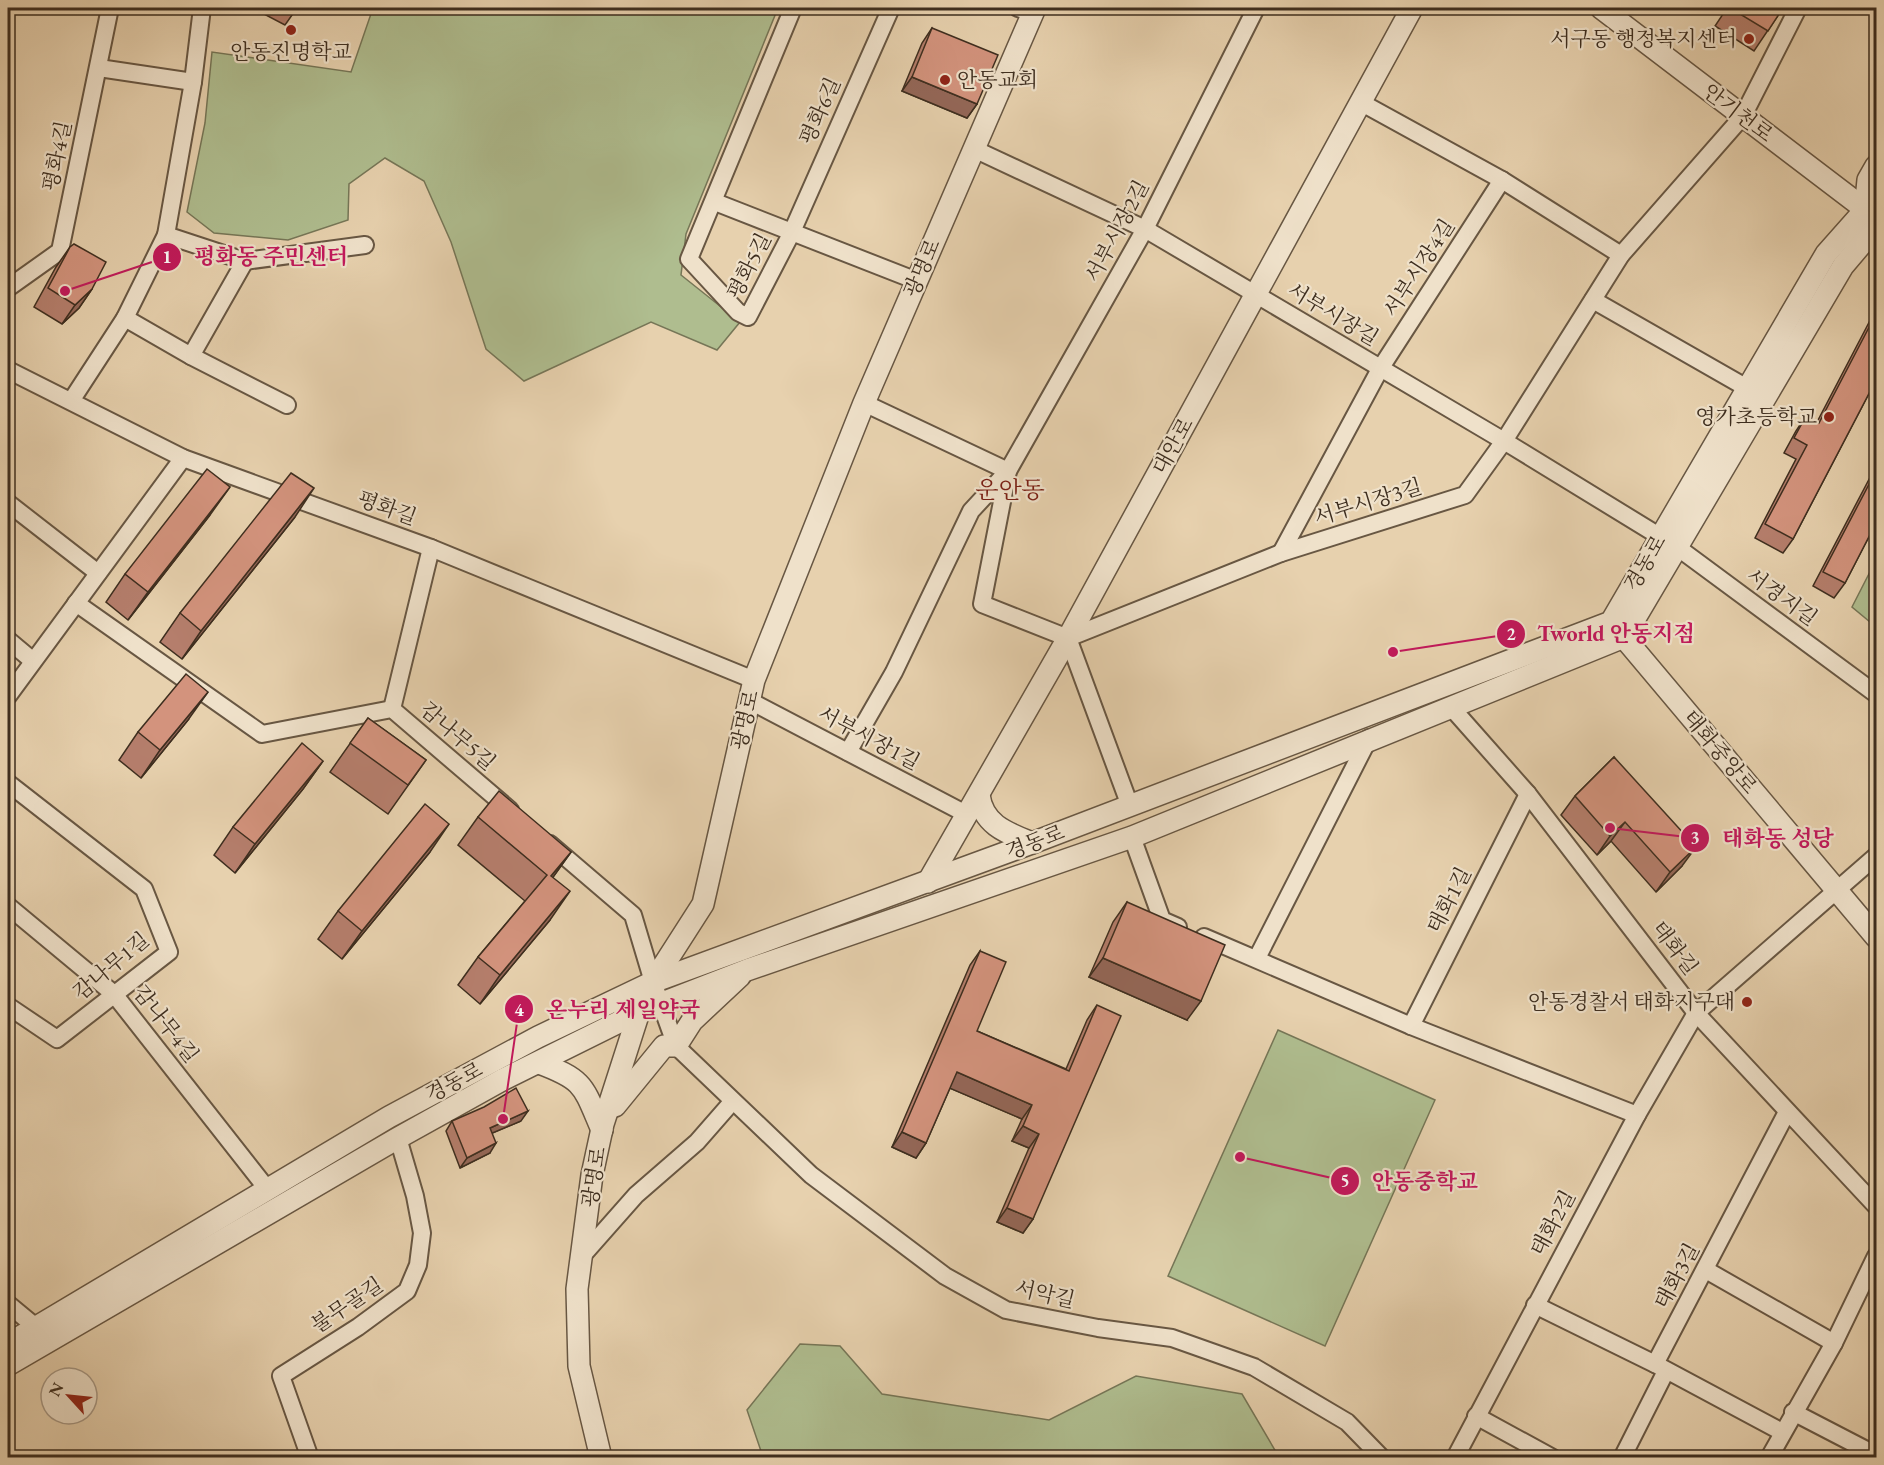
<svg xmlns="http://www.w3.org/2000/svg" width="1884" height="1465" font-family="'EB Garamond','Noto Serif KR',serif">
<rect width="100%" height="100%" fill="#e7d1ae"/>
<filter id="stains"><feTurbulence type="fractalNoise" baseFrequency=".00333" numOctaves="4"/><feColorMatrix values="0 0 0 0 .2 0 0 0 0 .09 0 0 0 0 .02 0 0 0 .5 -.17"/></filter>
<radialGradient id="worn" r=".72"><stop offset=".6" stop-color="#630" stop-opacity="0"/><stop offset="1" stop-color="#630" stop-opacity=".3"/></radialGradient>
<g fill="#afbd8f" stroke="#767657" stroke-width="1.5">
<polygon points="373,8 778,8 686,234 681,275 740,322 717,350 651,322 524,381 486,349 451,242 424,181 385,158 349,184 348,220 288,240 214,233 187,212 205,123 212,52 351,72"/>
<polygon points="1876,560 1876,627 1852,607"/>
<polygon points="1278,1030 1435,1100 1325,1346 1168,1276"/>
<polygon points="800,1344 840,1346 882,1394 1049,1420 1136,1376 1242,1394 1279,1457 763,1457 747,1410"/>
</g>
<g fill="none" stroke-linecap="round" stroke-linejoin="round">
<defs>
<g id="minor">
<polyline points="202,8 193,82 166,235 245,261 365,245"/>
<polyline points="793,8 689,259 738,312 748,317 791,234 891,8"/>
<polyline points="1018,8 1033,13"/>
<polyline points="99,68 193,82"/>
<polyline points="1362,103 1502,180 1621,255"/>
<polyline points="974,149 1145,229 1504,441 1677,547 1876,694"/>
<polyline points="715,202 917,281"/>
<polyline points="8,288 60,251 110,8"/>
<polyline points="1593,300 1747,388"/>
<polyline points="125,318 191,356 287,405"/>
<polyline points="191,356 245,261"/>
<polyline points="8,370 183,458 431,548 754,680"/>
<polyline points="71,401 125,318 166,235"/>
<polyline points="8,503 98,573"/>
<polyline points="1281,553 1380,369 1502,180"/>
<polyline points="76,603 262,734 392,709 510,810"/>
<polyline points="1068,638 1281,553 1465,495 1504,441 1621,255 1743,116 1798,8"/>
<polyline points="1068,638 982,604 1008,471 1145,229 1256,8"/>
<polyline points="1068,638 1130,806"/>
<polyline points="8,640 33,661"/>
<polyline points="8,696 183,458"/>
<polyline points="750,701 968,815"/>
<polyline points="1451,707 1528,794 1696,1013 1876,1206"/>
<polyline points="392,709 431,548"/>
<polyline points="848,752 894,672 971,511 1008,471 864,403"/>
<polyline points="8,783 144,889 169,952 57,1039 8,1006"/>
<polyline points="1132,837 1162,920 1178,927"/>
<polyline points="550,844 633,915 653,982 676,1046 811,1175 945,1276 1006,1310 1098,1328 1172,1338 1254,1367 1347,1422 1382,1458"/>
<polyline points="8,906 114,994 268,1190"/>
<polyline points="1204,937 1411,1026 1637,1115"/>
<polyline points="1257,958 1369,738"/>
<polyline points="1411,1026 1528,794"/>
<polyline points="583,1255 636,1195 697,1142 732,1102"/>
<polyline points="1706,1270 1834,1343"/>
<polyline points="8,1304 37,1328"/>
<polyline points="1535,1305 1655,1364"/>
<polyline points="1793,1412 1876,1455"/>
<polyline points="1476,1416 1553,1458"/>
<polyline points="1782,1432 1655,1364 1787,1112"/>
<polyline points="310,1458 281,1376 358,1327 407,1291 418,1265 422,1233 415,1196 398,1138"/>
<polyline points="1455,1458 1637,1115 1696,1013 1876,856"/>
<polyline points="1622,1458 1666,1371"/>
<polyline points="1769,1458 1834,1343 1876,1256"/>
</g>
<g id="tertiary">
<polyline points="1601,8 1874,216"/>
<polyline points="1616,628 1876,937"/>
<path d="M979,795c4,30 28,38 53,48"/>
<polyline points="928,882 1068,638 1412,8"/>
<path d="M539,1063c46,17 44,23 63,67"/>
<polyline points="615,1106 664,1046 676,1046 692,1021 740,976"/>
<polyline points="8,1344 389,1117 538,1037 653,982 1032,843 1611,622 1826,254 1865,210 1868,180 1876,166"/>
<polyline points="8,1365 398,1138 502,1080 639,1012 747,970 1132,837 1624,637 1843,266 1876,227"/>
<polyline points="601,1458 579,1366 577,1289 592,1175 603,1124 639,1012 653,982 703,904 754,680 864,403 1035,8"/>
</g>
</defs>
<use href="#minor" stroke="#685743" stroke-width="20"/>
<use href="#tertiary" stroke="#685743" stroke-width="24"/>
<use href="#minor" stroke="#efe1ca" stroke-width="16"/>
<use href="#tertiary" stroke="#efe1ca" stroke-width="21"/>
</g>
<g fill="#b57e6c" stroke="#3e2e1f" stroke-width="1.5">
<polygon points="262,8 297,8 285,25 260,12"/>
<polygon points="1727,8 1783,8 1754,51 1715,26"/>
<polygon points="932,28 977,104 967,118 902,91 922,43"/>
<polygon points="70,247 92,289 79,308 62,324 34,307 56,267"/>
<polygon points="1876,309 1876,380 1793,539 1783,553 1755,538 1796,459 1784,453 1796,431 1806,416 1817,422"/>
<polygon points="1876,466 1876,523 1845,583 1834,598 1813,586"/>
<polygon points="210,515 128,620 106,602 125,574"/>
<polygon points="295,517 182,659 160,642 180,613"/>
<polygon points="368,718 426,760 388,814 330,772"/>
<polygon points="188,720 141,778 119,760 138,732"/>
<polygon points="1614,757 1682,866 1656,892 1611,841 1597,855 1561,815 1575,796"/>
<polygon points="323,761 303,789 235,873 214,855 233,827"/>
<polygon points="478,817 571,852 553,877 550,920 480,1004 458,985 478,957 525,901 458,845"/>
<polygon points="430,852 342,959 318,939 338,911"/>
<polygon points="1127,902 1187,1020 1089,977 1113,922"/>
<polygon points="980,951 977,1031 1066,1069 1087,1020 1097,1005 1033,1219 1023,1233 997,1222 1029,1148 1012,1141 1022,1119 950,1088 926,1143 916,1158 892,1147 970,965"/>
<polygon points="452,1121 521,1121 492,1133 490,1153 460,1168 446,1131"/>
</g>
<g fill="#946758" stroke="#3e2e1f" stroke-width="1.5">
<polygon points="912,77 977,104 967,118 902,91"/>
<polygon points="92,289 79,308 62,324 75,305"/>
<polygon points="230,487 210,515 128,620 148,592"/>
<polygon points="314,488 295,517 182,659 201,631"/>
<polygon points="208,692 188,720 141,778 160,750"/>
<polygon points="323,761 303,789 235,873 255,844"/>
<polygon points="1625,822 1611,841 1597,855 1610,836"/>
<polygon points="449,824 430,852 342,959 362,931"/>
<polygon points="1696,847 1682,866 1656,892 1670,872"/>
<polygon points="571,852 551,880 551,876"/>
<polygon points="570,891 550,920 480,1004 500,975"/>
<polygon points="1103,958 1201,1001 1187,1020 1089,977"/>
<polygon points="957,1072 1032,1105 1022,1119 947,1087"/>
<polygon points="528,1111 521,1121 483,1137 490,1128"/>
<polygon points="1023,1126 1039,1134 1029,1148 1012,1141"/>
<polygon points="902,1132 926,1143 916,1158 892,1147"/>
<polygon points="496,1143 490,1153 460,1168 467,1158"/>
<polygon points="1007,1208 1033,1219 1023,1233 997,1222"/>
</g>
<g fill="#d3937d" stroke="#3e2e1f" stroke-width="1.5">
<polygon points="1730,8 1783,8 1768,31"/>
<polygon points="932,28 998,55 977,104 912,77"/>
<polygon points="74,244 106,262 92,289 75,305 48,288 70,247"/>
<polygon points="1876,314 1876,380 1793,539 1765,524 1807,445 1794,438 1806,416 1819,423"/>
<polygon points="207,469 230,487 148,592 125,574"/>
<polygon points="1876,471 1876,523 1845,583 1823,572"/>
<polygon points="291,473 314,488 201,631 180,613"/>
<polygon points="186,674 208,692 160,750 138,732"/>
<polygon points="368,718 426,760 408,785 350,743"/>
<polygon points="302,743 323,761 255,844 233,827"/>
<polygon points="1614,757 1696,847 1670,872 1625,822 1610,836 1575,796"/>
<polygon points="499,791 571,852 551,876 570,891 500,975 478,957 547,875 478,817"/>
<polygon points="425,804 449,824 362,931 338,911"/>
<polygon points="1127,902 1225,945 1201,1001 1103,958"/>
<polygon points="980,951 1006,962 977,1031 1069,1071 1097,1005 1121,1016 1033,1219 1007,1208 1039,1134 1023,1126 1032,1105 957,1072 926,1143 902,1132"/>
<polygon points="516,1088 528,1111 490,1128 496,1143 467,1158 452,1121 484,1107"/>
</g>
<g fill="#8f2418" stroke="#efe1ca" stroke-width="2">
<circle cx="291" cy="30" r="6"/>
<circle cx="1749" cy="39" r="6"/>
<circle cx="945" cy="80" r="6"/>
<circle cx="1829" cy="417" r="6"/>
<circle cx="1747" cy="1002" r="6"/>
</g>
<g text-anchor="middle" stroke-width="4.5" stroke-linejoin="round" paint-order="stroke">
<g font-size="21" fill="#3e2e1f" stroke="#efe1ca" text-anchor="end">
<text x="1737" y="46">서구동 행정복지센터</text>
<text x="291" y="59" text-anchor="middle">안동진명학교</text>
<text x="957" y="87" text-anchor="start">안동교회</text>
<text x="1817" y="424">영가초등학교</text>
<text x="1735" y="1009">안동경찰서 태화지구대</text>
</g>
<g font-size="21" fill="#3e2e1f" stroke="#efe1ca">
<text transform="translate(820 111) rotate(-66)" y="7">평화6길</text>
<text transform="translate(1738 113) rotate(37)" y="7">안기천로</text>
<text transform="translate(57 156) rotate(-78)" y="7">평화4길</text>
<text transform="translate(1117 231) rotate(-62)" y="7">서부시장2길</text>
<text transform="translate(749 266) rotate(-63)" y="7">평화5길</text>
<text transform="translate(922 268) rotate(-67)" y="7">광명로</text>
<text transform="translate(1419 268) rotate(-57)" y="7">서부시장4길</text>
<text transform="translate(1333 314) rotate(31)" y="7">서부시장길</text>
<text transform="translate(1173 446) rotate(-61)" y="7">대안로</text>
<text transform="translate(1368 502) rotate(-17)" y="7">서부시장3길</text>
<text transform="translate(387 508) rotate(20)" y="7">평화길</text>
<text transform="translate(1645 563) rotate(-60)" y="7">경동로</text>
<text transform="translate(1782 597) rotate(36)" y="7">서경지길</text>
<text transform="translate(745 720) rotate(-77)" y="7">광명로</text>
<text transform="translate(458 736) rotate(41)" y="7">감나무5길</text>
<text transform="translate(869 738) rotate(28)" y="7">서부시장1길</text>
<text transform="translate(1720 752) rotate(50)" y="7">태화중앙로</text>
<text transform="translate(1035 842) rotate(-21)" y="7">경동로</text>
<text transform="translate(1449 900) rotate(-63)" y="7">태화1길</text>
<text transform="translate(1675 948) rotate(53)" y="7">태화길</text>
<text transform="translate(111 966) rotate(-40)" y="7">감나무1길</text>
<text transform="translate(166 1024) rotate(52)" y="7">감나무4길</text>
<text transform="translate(454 1082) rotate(-28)" y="7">경동로</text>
<text transform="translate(594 1177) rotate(-81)" y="7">광명로</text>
<text transform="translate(1553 1223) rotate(-62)" y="7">태화2길</text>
<text transform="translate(1677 1276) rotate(-62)" y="7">태화3길</text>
<text transform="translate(1045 1294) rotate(13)" y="7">서악길</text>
<text transform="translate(347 1305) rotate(-34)" y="7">불무골길</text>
</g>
<g font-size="24" fill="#7a1f14" stroke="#efe1ca">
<text x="1010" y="498">운안동</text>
</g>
</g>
<path fill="none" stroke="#c2185b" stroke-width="2" d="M65 291L167 257M1393 652L1511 634M1610 828L1695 838M503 1119L519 1009M1240 1157L1345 1181"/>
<g fill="#c2185b" stroke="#efe1ca" stroke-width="2">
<circle cx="65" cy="291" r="6"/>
<circle cx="1393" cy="652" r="6"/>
<circle cx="1610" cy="828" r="6"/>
<circle cx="503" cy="1119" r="6"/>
<circle cx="1240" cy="1157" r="6"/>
<circle cx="167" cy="257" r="15"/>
<circle cx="1511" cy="634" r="15"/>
<circle cx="1695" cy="838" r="15"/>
<circle cx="519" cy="1009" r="15"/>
<circle cx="1345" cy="1181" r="15"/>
</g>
<g font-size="18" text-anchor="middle" font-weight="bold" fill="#fff">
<text x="167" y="263">1</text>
<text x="1511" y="640">2</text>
<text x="1695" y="844">3</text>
<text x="519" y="1016">4</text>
<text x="1345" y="1187">5</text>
</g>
<g font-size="22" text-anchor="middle" font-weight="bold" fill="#c2185b" stroke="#efe1ca" stroke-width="4.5" stroke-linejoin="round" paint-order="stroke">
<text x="271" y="264">평화동 주민센터</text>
<text x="1616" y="641">Tworld 안동지점</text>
<text x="1778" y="846">태화동 성당</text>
<text x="623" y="1017">온누리 제일약국</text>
<text x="1425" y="1189">안동중학교</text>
</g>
<rect width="1884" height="1465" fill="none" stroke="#e7d1ae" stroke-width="30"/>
<rect x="9" y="9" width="1866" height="1447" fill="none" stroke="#3e2e1f" stroke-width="3"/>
<rect x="15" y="15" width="1854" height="1435" fill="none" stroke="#3e2e1f" stroke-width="1.5"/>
<g transform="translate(69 1396) rotate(297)"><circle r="28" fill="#efe1ca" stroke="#a89986" stroke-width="1.5"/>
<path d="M0-4.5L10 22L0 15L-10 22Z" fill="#8f2418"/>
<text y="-9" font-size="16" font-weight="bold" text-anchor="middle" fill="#3e2e1f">N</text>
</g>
<rect width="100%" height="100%" filter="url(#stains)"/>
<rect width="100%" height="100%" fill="url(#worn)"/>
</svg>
